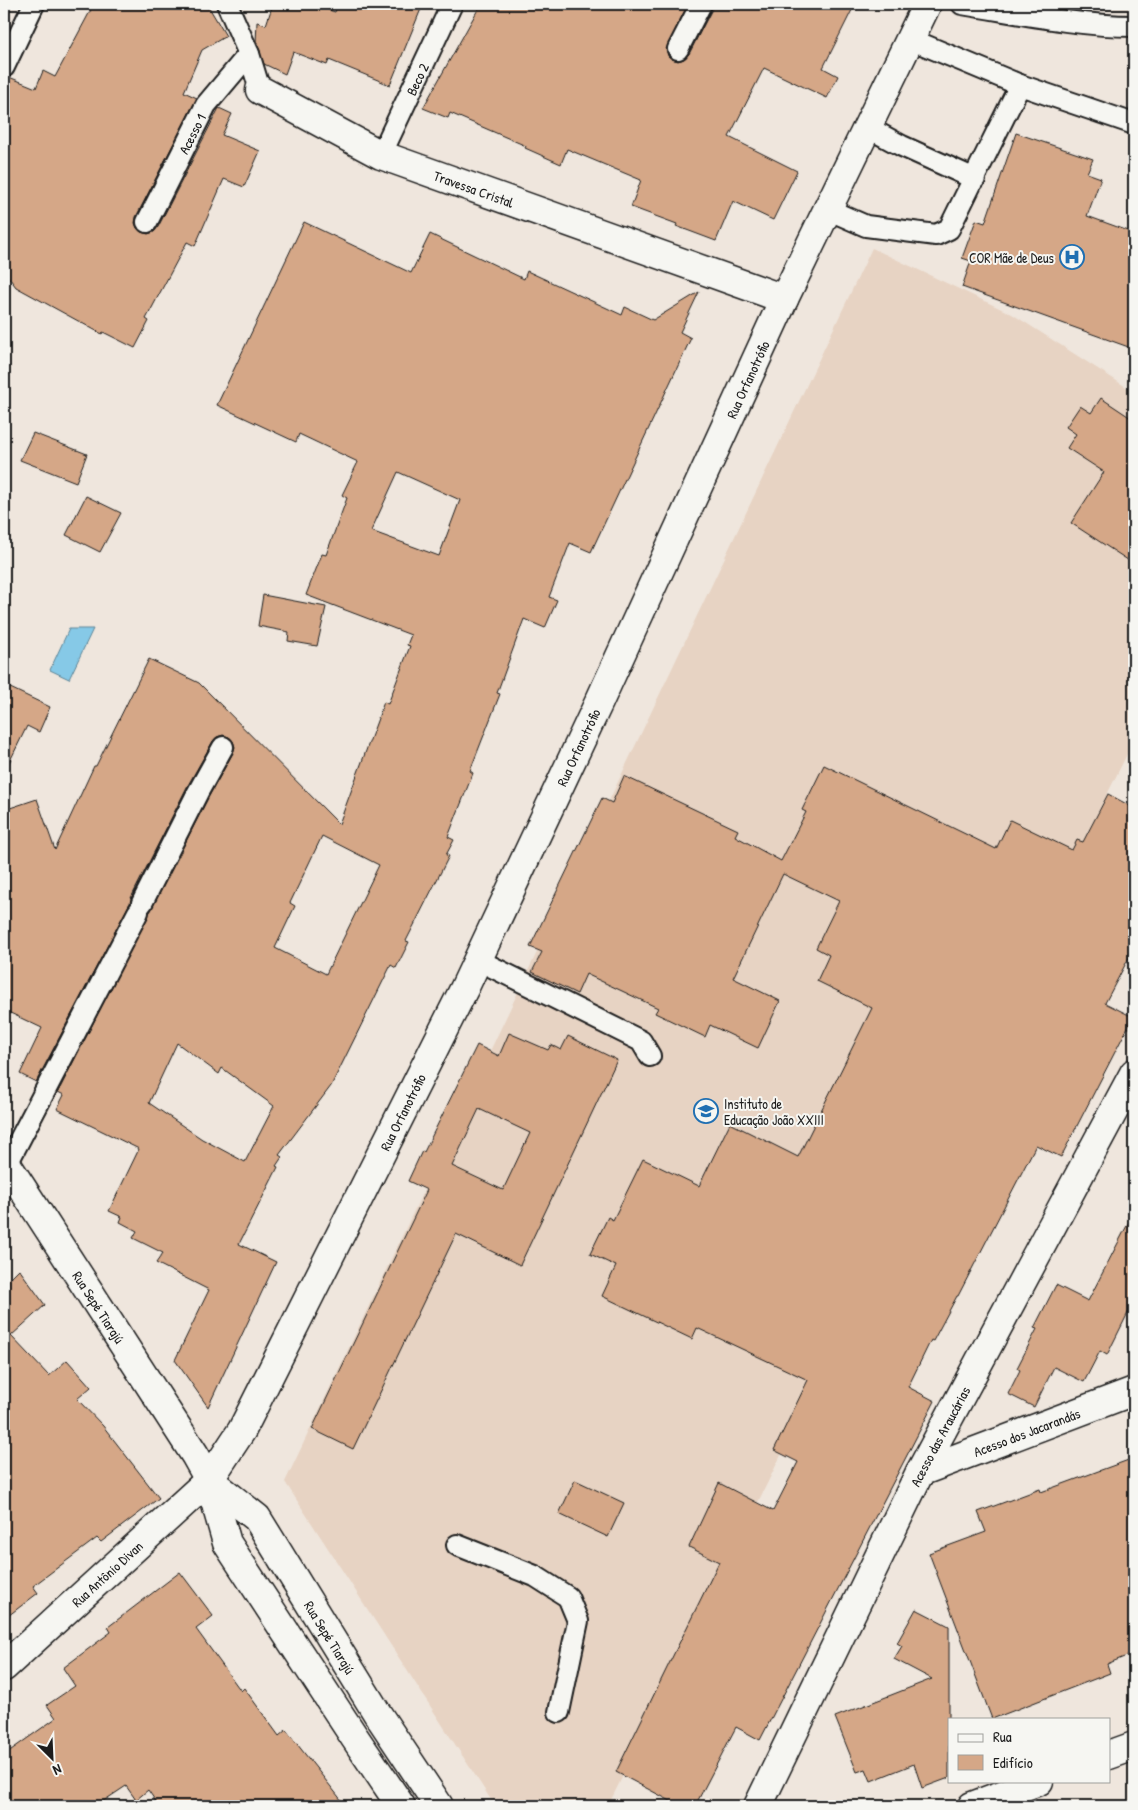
<svg xmlns="http://www.w3.org/2000/svg" width="1138" height="1810" font-family="'Patrick Hand',sans-serif">
	<rect width="100%" height="100%" fill="#efe6dd"/>
	<filter id="ink" filterUnits="userSpaceOnUse"><feTurbulence type="fractalNoise" baseFrequency=".02" numOctaves="2"/><feDisplacementMap in="SourceGraphic" scale="10" xChannelSelector="R" yChannelSelector="G"/><feConvolveMatrix kernelMatrix="1 2 1 2 8 2 1 2 1" color-interpolation-filters="sRGB"/></filter>
	<g filter="url(#ink)">
		<path fill="#e7d3c3" d="M872 248 1012 314 1134 392V740L608 1806H495L285 1482Z"/>
		<path fill="#86c9e7" stroke="#5c8496" d="M69 629H93L69 679 50 670Z"/>
		<g fill="#d5a787" stroke="#1c1c1c" fill-rule="evenodd">
			<path d="M94 4H207L226 36 202 50 184 92 197 98 136 217 135 223 137 228 141 232 148 234 154 232 158 227 219 108 232 114 222 135 260 151 244 187 224 179 195 246 187 242 146 319 149 321 135 348 103 332 102 334 16 287 4 271V79L9 77 36 88 43 71 55 77Z"/>
			<path d="M273 4H311L335 12 338 4H423L390 85 329 60 327 65 293 52 285 74 264 64 256 42 257 22 266 25Z"/>
			<path d="M481 4H688L666 49 668 56 672 59 678 61 684 59 689 54 712 9 713 4H855L823 68 838 76 827 98 764 68 729 137 797 171 773 220 733 201 716 241 676 226 677 224 631 207 641 180 567 149 561 164 525 148 526 146 450 113 448 118 423 108Z"/>
			<path d="M1016 133 1093 159 1087 173 1101 178 1087 216 1134 233V349L962 287 971 261 962 258 976 220 985 223Z"/>
			<path d="M304 222 411 273 430 234 524 279 527 271 622 315 625 307 653 320 699 292 680 332 691 338 591 552 570 543 549 597 557 600 545 628 524 619 497 693 500 694 470 771 473 773 448 837 454 840 446 855 449 856 406 941 409 942 396 968 391 965 331 1086 279 1155 282 1157 276 1166 278 1167 239 1244 276 1262 208 1407 175 1360 209 1290 156 1263 163 1253 133 1238 137 1231 120 1222 122 1217 109 1211 139 1149 57 1109 64 1095 58 1092 208 798 233 753 235 747 233 741 229 737 223 735 217 737 213 741 187 787 131 898 130 903 36 1082 20 1074 42 1028 4 1010V810L37 799 55 850 94 766H96L149 659 199 683 339 824 384 702 388 704 410 646 407 645 411 635 306 595 322 554 326 555 347 498 342 495 358 462 299 434 296 442 217 405ZM398 472 460 500 439 556 371 531ZM322 836 379 865 326 974 275 948 295 906 290 903ZM177 1043 219 1074 222 1068 274 1106 245 1162 202 1139 149 1103Z"/>
			<path d="M1101 398 1134 420V564L1071 523 1104 472 1067 448 1076 434 1066 427 1080 406 1091 413Z"/>
			<path d="M33 433 87 454 76 482 20 460Z"/>
			<path d="M86 496 121 513 100 552 66 535Z"/>
			<path d="M263 595 326 607 317 646 288 641 289 632 258 626Z"/>
			<path d="M4 685 50 707 39 732 27 726 4 773Z"/>
			<path d="M824 765 996 849 1010 820 1072 850 1077 840 1083 842 1108 794 1134 808V948L1105 1003 1133 1017 1061 1157 1036 1145 958 1296H957L933 1341 931 1340 908 1387 935 1401 760 1740 736 1727 695 1806H680L616 1772 719 1562 689 1547 719 1483 773 1511 798 1462 774 1450 808 1380 697 1328 692 1339 602 1296 616 1266 590 1254 608 1217 613 1220 643 1159 699 1186 730 1123 798 1157 872 1008 817 981 829 955 816 948 839 901 783 874 733 978 780 1001 758 1048 710 1025 705 1037 655 1013 658 1008 586 974 577 994 532 972 542 952 530 947 602 798 612 803 624 776 738 830 735 836 781 861 806 812 802 810Z"/>
			<path d="M509 1033 548 1050 551 1045 561 1050 568 1036 617 1060 520 1265 456 1234 353 1449 312 1429 427 1190 408 1181 422 1151 424 1152 477 1045 499 1056ZM479 1109 530 1133 503 1190 452 1166Z"/>
			<path d="M1134 1212V1301L1107 1355 1100 1351 1084 1382 1054 1367 1034 1407 1008 1394 1020 1370 1017 1368 1037 1329 1034 1328 1056 1285 1088 1301Z"/>
			<path d="M19 1269 45 1305 11 1336 49 1376 67 1360 91 1387 77 1399 103 1426 159 1498 101 1542 97 1538 33 1586 38 1593 4 1619V1284Z"/>
			<path d="M1134 1458V1653L1107 1664 1110 1673 992 1719 929 1553 986 1532 978 1512 1040 1489 1041 1492Z"/>
			<path d="M575 1480 624 1503 608 1537 559 1514Z"/>
			<path d="M180 1572 213 1616 196 1629 241 1691 244 1688 279 1736 286 1730 346 1806H159L148 1790 136 1800 126 1786 96 1806H4V1755L56 1718 47 1705 75 1686 63 1668 111 1632 108 1627Z"/>
			<path d="M916 1609 949 1626V1778L922 1788 914 1764 871 1781 866 1769 857 1772 835 1717 932 1679 894 1659 902 1646 897 1643Z"/>
		</g>
		<g fill="none" stroke-linecap="round" stroke-linejoin="round">
			<defs>
				<g id="lane">
					<path d="M227 4 249 54 260 90"/>
					<path d="M962 4C1019 13 1076 26 1134 26"/>
					<path d="M910 39 1020 85 1134 124"/>
					<path d="M678 49 701 4"/>
					<path d="M4 67 34 4"/>
					<path d="M867 127 902 146 975 179"/>
					<path id="s1" d="M381 155 452 4"/>
					<path d="M827 209 866 226 936 235 949 229 1020 85"/>
					<path id="s2" d="M147 222 206 105 249 54"/>
					<path d="M142 903 198 792 223 747"/>
					<path d="M478 960 641 1041 650 1056"/>
					<path d="M7 1164 138 912"/>
					<path d="M457 1545 535 1576 568 1597 578 1621 559 1712"/>
				</g>
				<g id="street">
					<path id="s3" d="M260 90 381 155 784 299"/>
					<path id="s4" d="M920 1472 1134 1391"/>
					<path id="s5" d="M4 1667 209 1480"/>
					<path id="s6" d="M758 1806 920 1472 1134 1073"/>
				</g>
				<g id="secondary">
					<path id="s7" d="M4 1160 195 1455 209 1480 227 1543 355 1738 401 1806"/>
					<path id="s8" d="M209 1480 242 1430 464 989 599 702 784 299 927 4"/>
					<path id="s9" d="M209 1480 257 1518 377 1713 439 1806"/>
					<path d="M1109 1755 1134 1746"/>
					<path d="M972 1806 1039 1781"/>
				</g>
			</defs>
			<use href="#lane" stroke="#1c1c1c" stroke-width="24"/>
			<use href="#street" stroke="#1c1c1c" stroke-width="31"/>
			<use href="#secondary" stroke="#1c1c1c" stroke-width="31"/>
			<use href="#lane" stroke="#f6f6f2" stroke-width="20"/>
			<use href="#street" stroke="#f6f6f2" stroke-width="28"/>
			<use href="#secondary" stroke="#f6f6f2" stroke-width="28"/>
		</g>
	</g>
	<defs>
		<symbol id="hospital-ring" viewBox="-11 -11 22 22"><circle r="9.5" fill="#f6f6f2" stroke="#1f6fb2" stroke-width="1.5"/><path d="M-5-5h3v3.5h4V-5h3V5h-3V1.5h-4V5h-3Z" fill="#1f6fb2"/></symbol>
		<symbol id="school-ring" viewBox="-11 -11 22 22"><circle r="9.5" fill="#f6f6f2" stroke="#1f6fb2" stroke-width="1.5"/><path d="M0-5L7-2L0 1L-7-2ZM-4 1L0 2.5L4 1V4Q0 6-4 4Z" fill="#1f6fb2"/></symbol>
	</defs>
	<g fill-rule="evenodd">
		<use href="#hospital-ring" x="1058" y="243" width="28" height="28"/>
		<use href="#school-ring" x="692" y="1097" width="28" height="28"/>
	</g>
	<g text-anchor="middle" dominant-baseline="central" stroke-width="4" stroke-linejoin="round" paint-order="stroke">
		<g font-size="14" fill="#1c1c1c" stroke="#f6f6f2">
			<text stroke="none"><textPath href="#s1" startOffset="84">Beco 2</textPath></text>
			<text stroke="none"><textPath href="#s2" startOffset="99">Acesso 1</textPath></text>
			<text stroke="none"><textPath href="#s3" startOffset="236">Travessa Cristal</textPath></text>
			<text stroke="none"><textPath href="#s8" startOffset="1226">Rua Orfanotrófio</textPath></text>
			<text stroke="none"><textPath href="#s8" startOffset="821">Rua Orfanotrófio</textPath></text>
			<text stroke="none"><textPath href="#s8" startOffset="416">Rua Orfanotrófio</textPath></text>
			<text stroke="none"><textPath href="#s7" startOffset="175">Rua Sepé Tiarajú</textPath></text>
			<text stroke="none"><textPath href="#s4" startOffset="114">Acesso dos Jacarandás</textPath></text>
			<text stroke="none"><textPath href="#s6" startOffset="412">Acesso das Araucárias</textPath></text>
			<text stroke="none"><textPath href="#s5" startOffset="139">Rua Antônio Divan</textPath></text>
			<text stroke="none"><textPath href="#s9" startOffset="201">Rua Sepé Tiarajú</textPath></text>
		</g>
		<g font-size="14" fill="#1c1c1c" stroke="#f6f6f2" text-anchor="end">
			<text x="1054" y="257">COR Mãe de Deus</text>
			<text x="724" y="1103" text-anchor="start">Instituto de<tspan x="724" dy="16">Educação João XXIII</tspan></text>
		</g>
	</g>
	<rect width="1138" height="1810" fill="none" stroke="#f6f6f2" stroke-width="20"/>
	<rect x="10" y="10" width="1118" height="1790" fill="none" stroke="#1c1c1c" stroke-width="2" filter="url(#ink)"/>
	<rect x="948" y="1718" width="162" height="65" fill="#f6f6f2" stroke="#9f9f9c"/>
	<rect x="958" y="1734" width="25" height="8" fill="#f6f6f2" stroke="#9f9f9c"/>
	<text x="993" y="1742" font-size="15" fill="#1c1c1c">Rua</text>
	<rect x="958" y="1755" width="25" height="15" fill="#d5a787" stroke="#9f9f9c"/>
	<text x="993" y="1768" font-size="15" fill="#1c1c1c">Edifício</text>
	<g transform="translate(52 1758) rotate(156)" stroke="#f6f6f2" stroke-width="4" paint-order="stroke">
	<path d="M0-4L9 19L0 12L-9 19Z" fill="#1c1c1c"/>
	<text y="-8" font-size="14" font-weight="bold" text-anchor="middle" fill="#1c1c1c">N</text>
	</g>
</svg>
